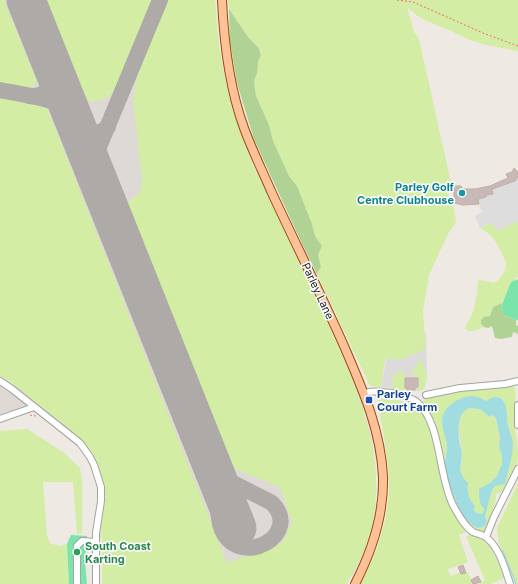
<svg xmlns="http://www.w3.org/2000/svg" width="518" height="584" font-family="Inter,sans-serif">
	<rect width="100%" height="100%" fill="#efe9e3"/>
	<path fill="#dcdadb" d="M426 333 427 377 424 389 420 391 381 387 392 334Z"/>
	<path fill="#ded9d4" d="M0 0H215L219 47 225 81 241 137 251 161 345 362 360 398 371 437 375 461 376 479 373 518 364 550 355 571 346 584H102V538L100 537 103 488 100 470 90 449 83 441 36 403 0 415Z"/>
	<g fill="#d4eda5" fill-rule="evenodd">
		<path d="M0 0H4L36 80 34 86 28 90 0 83Z"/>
		<path d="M46 0H152L116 89C107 99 101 102 87 100L84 95Z"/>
		<path d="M168 0H215C218 57 229 108 251 161 273 207 295 254 317 301 359 391 410 489 346 584H102V538L100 537C102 515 106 493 100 471 91 440 60 422 36 403 25 394 13 383 0 376V98L47 108 227 563 283 542 292 522 280 487 234 468 127 203 140 193 142 180 133 98 138 73Z"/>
		<path d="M228 0H518V51L486 45 467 39 451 31 424 20 416 15 407 7 414 32 419 39 452 187 448 192 449 202H453L456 222 448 234 429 275 423 311 426 349 400 360 386 358 381 387 370 386 317 274 321 267 318 255 322 246 315 236 312 224 297 186 289 176 273 141 269 125 256 96 254 81 257 73 258 62 261 55 260 48 248 37 229 10Z"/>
		<path d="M518 221V276L510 284 502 303 493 307 490 317 481 326 484 327 473 331H468L465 328 473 312 477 294 478 281 481 280 494 283C500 280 506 272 506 265 507 262 504 259 503 256 498 244 492 234 480 228L493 223 496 231Z"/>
		<path d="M419 360C428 367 427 377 425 387L420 391 418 390 419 377H415V374H412V369H417V361Z"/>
		<path d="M397 371 403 372 405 378 404 391 392 389 393 375H397Z"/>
		<path d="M513 385C518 392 514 406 514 415 514 429 518 442 518 456 517 468 510 480 504 491L496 494C496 507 491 519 485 531L483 532 478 531 467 524 453 503 422 405 423 400 428 397 448 394 459 391ZM478 397 487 401 501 398C507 404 506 412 507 419 508 427 512 435 513 443 513 455 508 472 505 483L495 486 492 490 485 516 487 520 481 527C459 524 447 483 445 464 444 458 448 452 447 446 447 435 439 424 444 413 452 399 464 398 478 397Z"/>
		<path d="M377 398C392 399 412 400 422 414 433 426 435 447 439 463 446 486 455 510 466 532L459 535 468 562 448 569V571L451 576 461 572 462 574 468 572 473 584H361C377 553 390 517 389 482 388 454 382 426 377 398Z"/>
		<path d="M469 408 480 409 490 417 492 415 496 418 500 437 499 446 501 451 503 459 499 472 483 507 484 508 483 513C480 514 476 513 474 510L475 507C470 500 466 491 467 482 457 473 462 464 462 453 461 439 452 416 469 408Z"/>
		<path d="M27 429 63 452 80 468 82 480V533L77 534 73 482H43L47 535 50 543 59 546 67 544 69 584H0V431Z"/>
		<path d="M518 483V584H516L499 544 497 528Z"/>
		<path d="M469 534C490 538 497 559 504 578L491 584H478L485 580 466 537Z"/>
	</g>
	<g fill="#b0d294">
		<path d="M229 9 248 37 259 48 261 55 258 62 257 73 254 81 256 96 269 125 273 141 289 176 297 186 312 224 315 236 322 246 318 255 321 267 317 274 297 233 254 139 237 83 230 41Z"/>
		<path d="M502 303 501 307 504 315 516 320V325L518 326V334L513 332 512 337 501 339 495 338 492 326 488 328 484 327 481 324V320L484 317 490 316 493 307Z"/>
	</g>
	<g fill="#7be4aa">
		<path d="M518 279V320H516L504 315 501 307 510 284 513 281Z"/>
		<path d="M71 535 87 536 85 560 87 584H69L67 544Z"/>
	</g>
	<path fill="#ddd" d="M518 177V221L496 231 493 223 480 228 475 216 483 211 480 208 478 197H486V195L493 194 492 189 515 181Z"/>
	<path fill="#a0dce0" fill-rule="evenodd" d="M470 396 478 397 487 401C490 398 492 397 495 397 509 397 506 416 508 425 509 431 513 437 513 444 513 457 508 471 505 484L495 486 492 490 485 516 487 521 485 526C465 539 445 477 445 463 445 458 447 453 447 448 447 439 442 430 442 421 442 407 458 398 470 396ZM469 408 480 409 490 417 492 415 496 418 500 437 499 446 502 455V464L497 476 490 483 479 489C479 497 479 503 484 509L483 513C480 514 476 514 474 510L475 506C470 501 466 490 468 483 457 472 461 467 462 454 462 451 461 448 460 445 458 432 456 414 469 408Z"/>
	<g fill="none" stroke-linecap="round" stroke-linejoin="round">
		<path stroke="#a0dce0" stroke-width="1.5" d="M503 551 516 584"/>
		<g stroke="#adaaa7" stroke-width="16">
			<path d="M0 90C14 93 52 98 63 106 70 111 74 122 77 130"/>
			<path d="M29 96C48 98 54 83 52 66"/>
			<path d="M72 117C84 130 91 140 108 127"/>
			<path d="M96 176 97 156 99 147 160 0"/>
			<path d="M213 468 221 477 272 503C303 534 241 570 222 530 217 519 219 506 219 494 219 488 217 482 216 476"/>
		</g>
		<path stroke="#adaaa7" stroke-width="39" d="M26 0 237 528"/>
	</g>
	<g fill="#c7bab6" stroke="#c2aca4">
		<path d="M514 168 518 172V177L515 181 492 189 493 194 486 195V197L478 199 479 204 463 205 454 203V186H461L463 189H475L490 186 508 178 506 174 512 172Z"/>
		<path d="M405 378H418V387H415V390H407V388H405Z"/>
		<path d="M463 565 466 573 461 574 458 567Z"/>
		<path d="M478 576 481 582 473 584 471 580Z"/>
	</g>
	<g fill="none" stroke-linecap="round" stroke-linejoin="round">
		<defs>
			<g id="minor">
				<path d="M0 381 12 389 80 443 90 457 94 465 101 487V501L96 533V584"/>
				<path d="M365 393C373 390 382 392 392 393 400 395 411 397 417 402 442 424 438 476 453 505 458 514 464 526 473 532 478 534 484 535 487 538 500 549 505 569 510 584"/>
				<path d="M426 395 460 388 505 384 518 381"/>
				<path d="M518 405V425"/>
				<path d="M0 419 34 407"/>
				<path d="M486 537 494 517 518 469"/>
				<path d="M77 584V546L82 541 96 542"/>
			</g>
			<path id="major" d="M222 0C224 44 229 87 244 128 252 150 262 170 271 191 295 243 321 294 344 346 362 388 381 430 383 477 384 515 372 551 355 584"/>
		</defs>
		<use href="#minor" stroke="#a4a4a4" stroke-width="8"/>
		<use href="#major" stroke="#974d00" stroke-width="10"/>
		<g stroke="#ff646d" stroke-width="1" stroke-dasharray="2 2" stroke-linecap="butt">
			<path d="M397 0 413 2 483 33 518 46"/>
			<path d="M30 415 36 416"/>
		</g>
		<use href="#minor" stroke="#fff" stroke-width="6"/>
		<use href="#major" stroke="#ffc298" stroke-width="8"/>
	</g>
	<circle fill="#0f9aa8" stroke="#fff" stroke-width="1.5" cx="462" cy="193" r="4"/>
	<rect fill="#1a4fb4" stroke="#fff" stroke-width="1.5" x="365" y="396" width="8" height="8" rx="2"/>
	<circle fill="#2e9e5b" stroke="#fff" stroke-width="1.5" cx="77" cy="552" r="4"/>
	<g text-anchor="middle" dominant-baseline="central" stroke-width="3" stroke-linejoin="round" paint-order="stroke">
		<g font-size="11" font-weight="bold" fill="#0d838f" stroke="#fff" text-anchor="end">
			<text x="454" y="187">Parley Golf<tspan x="454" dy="13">Centre Clubhouse</tspan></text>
		</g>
		<g font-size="11" fill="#1d1d1d" stroke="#fff">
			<text transform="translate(318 291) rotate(65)">Parley Lane</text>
		</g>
		<g font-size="11" font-weight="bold" fill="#164399" stroke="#fff" text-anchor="start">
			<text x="377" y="394">Parley<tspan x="377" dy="13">Court Farm</tspan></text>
		</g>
		<g font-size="11" font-weight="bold" fill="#27864d" stroke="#fff" text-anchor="start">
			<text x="85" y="546">South Coast<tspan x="85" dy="13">Karting</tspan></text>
		</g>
	</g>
</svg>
